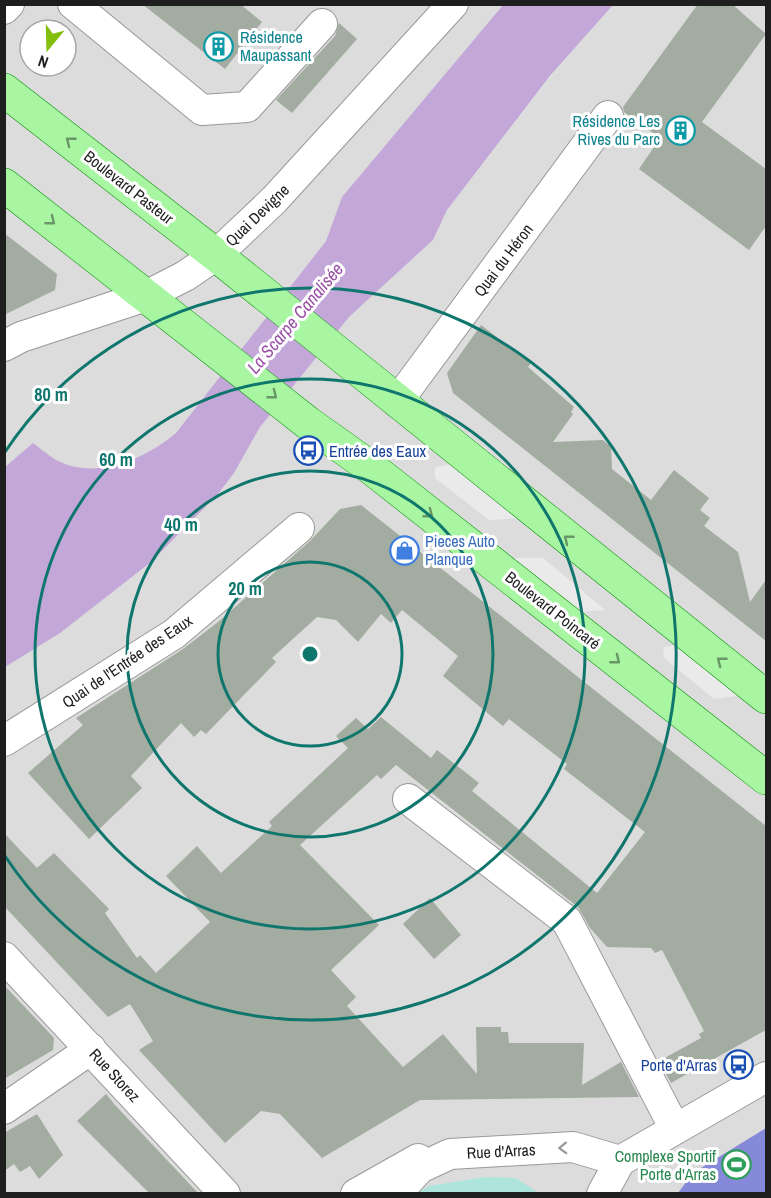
<svg xmlns="http://www.w3.org/2000/svg" width="771" height="1198" font-family="'Archivo Narrow',sans-serif">
	<rect width="100%" height="100%" fill="#e4eee4"/>
	<path fill="#dbdcdb" fill-rule="evenodd" d="M5 5H503L342 197 326 241 204 398 349 317 433 240 447 210 551 76 613 5H766V1193L5 1194ZM30 30H66V66H30Z"/>
	<path fill="#ade5dd" d="M485 1177 516 1178 537 1192 418 1193 429 1186Z"/>
	<path fill="#8689d9" d="M766 1128V1193H678L693 1173Z"/>
	<g fill="#eaeaea">
		<path d="M453 464 520 518 489 520 435 478V467Z"/>
		<path d="M508 558H543L605 610 577 612Z"/>
		<path d="M680 645 743 695 714 699 664 658 663 647Z"/>
	</g>
	<path fill="#c4a7d9" d="M503 5H613L550 76 447 210 433 240 349 317 260 427 234 473 218 494 151 562 60 633 5 667V467L33 443C41 449 48 455 56 460 96 481 145 459 176 433L326 241 342 197Z"/>
	<g fill="#a3aca0">
		<path d="M142 4H240L262 22 225 69Z"/>
		<path d="M698 4H732L766 34 702 122 766 169V226L749 250 639 169 660 138 624 112 623 107Z"/>
		<path d="M339 23 357 39 292 113 276 100 335 36Z"/>
		<path d="M4 233 57 274 55 290 4 315Z"/>
		<path d="M481 325 531 363 528 367 574 407 571 412 573 414 553 442 603 440 611 447 612 469 651 500 674 470 709 498 700 510 710 518 704 526 738 552 750 602 766 580V641L453 393 447 373Z"/>
		<path d="M361 505 766 826V1030L671 1083 659 1061 701 1038 699 1034 704 1031 662 950 655 953 651 948 607 947 590 928 578 907 396 765 381 779 377 775 300 845 379 925 331 970 356 997 347 1006 403 1067 443 1034 477 1074 476 1027H501V1032H508L509 1043H584L582 1085 621 1062 639 1097 420 1100 322 1158 280 1114 261 1111 225 1143 139 1050 153 1041 130 1004 108 1017 4 906V833L37 868 54 853 109 909 105 913 137 958 140 955 156 973 210 922 166 876 197 846 221 873 272 826 269 822 348 748 336 736 356 718 368 729 381 717 431 758 437 750 479 783 472 791 597 893 645 832 564 769 567 764 509 719 503 726 443 676 458 656 402 610 391 623 381 614 358 642 336 620 317 617 272 658 276 662 206 734 201 730 194 737 181 723 131 776 142 788 89 839 28 773 83 725 76 718 183 649 218 622 310 541 340 509Z"/>
		<path d="M430 898 461 935 434 959 403 924Z"/>
		<path d="M4 985 54 1038 53 1050 4 1079Z"/>
		<path d="M106 1094 115 1105 199 1194H150L77 1121Z"/>
		<path d="M37 1114 63 1155 39 1179 30 1166 20 1172 14 1164 4 1171V1133Z"/>
	</g>
	<g fill="none" stroke-linecap="round" stroke-linejoin="round">
		<defs>
			<g id="minor">
				<path d="M73 4 202 110 247 107 322 24"/>
				<path d="M4 9 9 4"/>
				<path d="M4 346 21 337 146 296 185 276 216 255 274 200 453 4"/>
				<path d="M397 402 608 116"/>
				<path d="M4 741 174 634 299 528"/>
				<path d="M408 799 567 921 675 1129"/>
				<path d="M4 957 225 1194"/>
				<path d="M4 1109 91 1049"/>
				<path d="M356 1194 418 1159"/>
				<path d="M396 1194 420 1168 450 1154 573 1147 620 1161"/>
				<path d="M602 1194 620 1161 766 1077"/>
			</g>
			<g id="major">
				<path d="M4 90 216 255 766 697"/>
				<path d="M4 185 308 423 370 467 766 778"/>
			</g>
		</defs>
		<use href="#minor" stroke="#989898" stroke-width="32"/>
		<use href="#major" stroke="#098e0b" stroke-width="34"/>
		<use href="#minor" stroke="#fff" stroke-width="30"/>
		<use href="#major" stroke="#a8f6a1" stroke-width="33"/>
	</g>
	<defs><path id="oneway-chevron" d="M-2-3.5L2.5 0L-2 3.5" fill="none" stroke-width="1.6" stroke-linecap="round" stroke-linejoin="round" transform="scale(1.5)"/></defs>
	<g stroke="#6a9566">
		<use href="#oneway-chevron" transform="translate(70 141) rotate(-142)"/>
		<use href="#oneway-chevron" transform="translate(51 221) rotate(38)"/>
		<use href="#oneway-chevron" transform="translate(273 395) rotate(38)"/>
		<use href="#oneway-chevron" transform="translate(429 514) rotate(38)"/>
		<use href="#oneway-chevron" transform="translate(568 539) rotate(-141)"/>
		<use href="#oneway-chevron" transform="translate(616 660) rotate(38)"/>
		<use href="#oneway-chevron" transform="translate(721 661) rotate(-142)"/>
	</g>
	<use stroke="#9a9a9a" href="#oneway-chevron" transform="translate(563 1148) rotate(178)"/>
	<g fill="none" stroke="#0f766e" stroke-width="3">
		<circle cx="310" cy="654" r="92"/>
		<circle cx="310" cy="654" r="183"/>
		<circle cx="310" cy="654" r="275"/>
		<path d="M5 452A366 366 0 1 1 5 856"/>
	</g>
	<defs>
		<symbol id="building-ring" viewBox="-11 -11 22 22"><circle r="9.5" fill="#fff" stroke="#0f9aa8" stroke-width="1.5"/><path d="M-4-6H4V6H1V3H-1V6H-4ZM-2.5-4.3h1.7v1.8h-1.7ZM.8-4.3h1.7v1.8H.8ZM-2.5-1h1.7V.8h-1.7ZM.8-1h1.7V.8H.8Z" fill="#0f9aa8"/></symbol>
		<symbol id="bus-ring" viewBox="-11 -11 22 22"><circle r="9.5" fill="#fff" stroke="#1a4fb4" stroke-width="1.5"/><path d="M-5-6H5V4H4V6H2V4H-2V6H-4V4H-5ZM-3.5-4V0h7V-4ZM-3.5 1.2v1.5H-2V1.2ZM2 1.2v1.5H3.5V1.2Z" fill="#1a4fb4"/></symbol>
		<symbol id="shop-ring" viewBox="-11 -11 22 22"><circle r="9.5" fill="#fff" stroke="#3f7fe0" stroke-width="1.5"/><path d="M-5-2.5h2.3a2.7 3.5 0 0 1 5.4 0H5L5.5 6h-11ZM-1.5-2.5h3a1.5 2.3 0 0 0-3 0Z" fill="#3f7fe0"/></symbol>
		<symbol id="stadium-ring" viewBox="-11 -11 22 22"><circle r="9.5" fill="#fff" stroke="#2e9e5b" stroke-width="1.5"/><path d="M0-5a6.5 5 0 1 0 0 10a6.5 5 0 1 0 0-10ZM-3.5-1.8h7v3.6h-7Z" fill="#2e9e5b"/></symbol>
	</defs>
	<g fill-rule="evenodd">
		<use href="#building-ring" x="202" y="30" width="33" height="33"/>
		<use href="#building-ring" x="664" y="114" width="33" height="33"/>
		<use href="#bus-ring" x="292" y="434" width="33" height="33"/>
		<use href="#shop-ring" x="388" y="534" width="33" height="33"/>
		<use href="#bus-ring" x="722" y="1048" width="33" height="33"/>
		<use href="#stadium-ring" x="720" y="1148" width="33" height="33"/>
	</g>
	<g text-anchor="middle" dominant-baseline="central" stroke-width="6" stroke-linejoin="round" paint-order="stroke">
		<g font-size="16" fill="#0d838f" stroke="#fff" text-anchor="start">
			<text x="240" y="37">Résidence<tspan x="240" dy="18">Maupassant</tspan></text>
			<text x="660" y="121" text-anchor="end">Résidence Les<tspan x="660" dy="18">Rives du Parc</tspan></text>
		</g>
		<g font-size="16" fill="#1e1e1e" stroke="#fff">
			<text transform="translate(129 187) rotate(38)">Boulevard Pasteur</text>
			<text transform="translate(257 215) rotate(-44)">Quai Devigne</text>
			<text transform="translate(503 260) rotate(-53)">Quai du Héron</text>
			<text transform="translate(553 610) rotate(38)">Boulevard Poincaré</text>
			<text transform="translate(127 661) rotate(-34)">Quai de l'Entrée des Eaux</text>
			<text transform="translate(115 1075) rotate(47)">Rue Storez</text>
			<text transform="translate(501 1151) rotate(-3)">Rue d'Arras</text>
		</g>
		<g font-size="16" fill="#164399" stroke="#fff" text-anchor="start">
			<text x="329" y="451">Entrée des Eaux</text>
			<text x="717" y="1065" text-anchor="end">Porte d'Arras</text>
		</g>
		<g font-size="16" fill="#366cbe" stroke="#fff" text-anchor="start">
			<text x="425" y="541">Pieces Auto<tspan x="425" dy="18">Planque</tspan></text>
		</g>
		<g font-size="16" fill="#27864d" stroke="#fff" text-anchor="end">
			<text x="716" y="1156">Complexe Sportif<tspan x="716" dy="18">Porte d'Arras</tspan></text>
		</g>
		<g font-size="18" font-style="italic" fill="#9a50a7" stroke="#fff">
			<text transform="translate(295 318) rotate(-50)">La Scarpe Canalisée</text>
		</g>
	</g>
	<circle cx="310" cy="654" r="9" fill="#0f766e" stroke="#fff" stroke-width="3"/>
	<g font-size="18" text-anchor="middle" font-weight="bold" fill="#0f766e" stroke="#fff" stroke-width="6" stroke-linejoin="round" paint-order="stroke">
		<text x="51" y="401">80 m</text>
		<text x="116" y="466">60 m</text>
		<text x="181" y="531">40 m</text>
		<text x="245" y="595">20 m</text>
	</g>
	<rect width="771" height="1198" fill="none" stroke="#1e1e1e" stroke-width="12"/>
	<g transform="translate(48 48) rotate(199)"><circle r="28" fill="#ffffff" stroke="#a5a5a5" stroke-width="1.5"/>
	<path d="M0-4.5L10 22L0 15L-10 22Z" fill="#81bf0c"/>
	<text y="-9" font-size="16" font-weight="bold" text-anchor="middle" fill="#1e1e1e">N</text>
	</g>
</svg>
